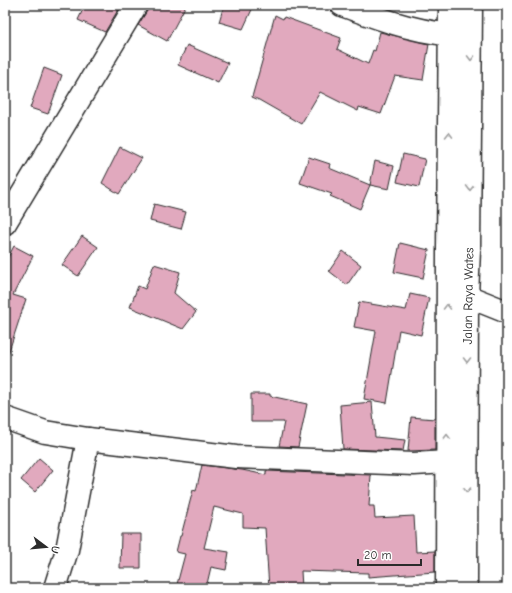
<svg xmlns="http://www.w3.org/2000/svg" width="512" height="593" font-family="'Comic Neue',sans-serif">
	<rect width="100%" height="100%" fill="#fff"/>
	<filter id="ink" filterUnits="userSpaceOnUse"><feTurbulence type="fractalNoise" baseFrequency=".025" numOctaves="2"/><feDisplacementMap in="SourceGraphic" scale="8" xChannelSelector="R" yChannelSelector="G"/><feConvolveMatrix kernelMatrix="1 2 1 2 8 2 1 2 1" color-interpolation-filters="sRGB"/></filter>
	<g filter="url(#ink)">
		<g fill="#e1a9be" stroke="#2b2b2b">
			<path d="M85 5H121L105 32 78 20Z"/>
			<path d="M148 5H186L167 41 138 25 147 11Z"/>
			<path d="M224 5H254L243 29 219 22Z"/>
			<path d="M275 15 283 19 284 17 341 38 337 49 368 64 373 50 375 51 380 32 429 44 423 80 395 76 381 114 359 107 358 111 320 92 301 124 259 100 252 97Z"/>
			<path d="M187 45 228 63 218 83 178 65Z"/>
			<path d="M44 68 62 75 48 114 30 108Z"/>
			<path d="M120 147 142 158 119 194 102 183Z"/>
			<path d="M403 154 425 159 419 187 397 182Z"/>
			<path d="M309 157 330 164 329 168 370 185 360 209 330 196 332 194 300 183Z"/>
			<path d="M375 161 394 166 389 189 370 185Z"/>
			<path d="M154 204 186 212 181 229 150 221Z"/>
			<path d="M82 236 98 247 78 276 62 265Z"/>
			<path d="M400 243 429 250 423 278 394 272Z"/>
			<path d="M14 246 33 256 13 295 26 299 8 354H5V263Z"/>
			<path d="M343 251 361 265 347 285 329 271Z"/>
			<path d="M154 264 180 272 174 293 196 312 183 329 130 307 138 286 145 289Z"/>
			<path d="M410 294 429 298 421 335 399 330 387 403 364 399 376 331 354 327 359 302 406 310Z"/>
			<path d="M251 394H270V396L307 404 298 447 279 446 284 422H251Z"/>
			<path d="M372 402 375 437 405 440 403 451 343 449 340 405Z"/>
			<path d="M411 417 435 419V450L408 451Z"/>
			<path d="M39 458 53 470 35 492 21 480Z"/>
			<path d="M202 465 242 470 266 475V471L371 475 369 506H374L375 518 414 516 416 552 435 551V572L368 577V573L301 571 302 588H269L265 528 243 527V514L214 507 204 548 229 552 226 570 211 567 206 588H176L185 554 176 552 180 536H181L193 490 196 491Z"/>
			<path d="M121 534H141V568H120Z"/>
		</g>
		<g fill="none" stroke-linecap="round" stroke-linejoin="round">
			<defs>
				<g id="minor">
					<path d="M342 5C383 20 425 36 469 35"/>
					<path d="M5 223 136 5"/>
					<path d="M467 296 507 312"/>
					<path d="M5 418 45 432 88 439 236 457 414 464 447 462"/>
					<path d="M55 588 67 550 88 439"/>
				</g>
				<g id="highway">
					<path d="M447 588 448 249 450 5"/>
					<path d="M466 588 467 296 469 250 471 5"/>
				</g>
			</defs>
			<use href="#minor" stroke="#2b2b2b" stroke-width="25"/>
			<use href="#highway" stroke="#2b2b2b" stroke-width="25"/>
			<use href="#minor" stroke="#fff" stroke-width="22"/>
			<use href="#highway" stroke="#fff" stroke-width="22"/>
		</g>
		<defs><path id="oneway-chevron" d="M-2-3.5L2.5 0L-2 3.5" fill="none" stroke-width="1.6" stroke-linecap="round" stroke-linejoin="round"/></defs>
		<g stroke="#a0a0a0">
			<use href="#oneway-chevron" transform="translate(471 58) rotate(91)"/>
			<use href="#oneway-chevron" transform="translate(449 135) rotate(-89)"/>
			<use href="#oneway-chevron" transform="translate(470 188) rotate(91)"/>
			<use href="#oneway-chevron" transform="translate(447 307) rotate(-90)"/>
			<use href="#oneway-chevron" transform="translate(467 360) rotate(90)"/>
			<use href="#oneway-chevron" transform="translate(447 437) rotate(-90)"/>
			<use href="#oneway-chevron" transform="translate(467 490) rotate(90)"/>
		</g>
	</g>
	<g text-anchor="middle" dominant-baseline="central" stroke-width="4" stroke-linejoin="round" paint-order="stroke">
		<g font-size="13" fill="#2b2b2b" stroke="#fff">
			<text transform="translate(468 296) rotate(-89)">Jalan Raya Wates</text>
		</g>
	</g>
	<rect width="512" height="593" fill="none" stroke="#fff" stroke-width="20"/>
	<rect x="10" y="10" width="492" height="573" fill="none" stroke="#2b2b2b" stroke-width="1.5" filter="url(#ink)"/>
	<g transform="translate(46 547) rotate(106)" stroke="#ffffff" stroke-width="3" paint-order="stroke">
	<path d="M0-3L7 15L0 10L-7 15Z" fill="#2b2b2b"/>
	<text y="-6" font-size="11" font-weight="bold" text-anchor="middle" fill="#2b2b2b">U</text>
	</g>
	<path d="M358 559v6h63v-6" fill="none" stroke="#2b2b2b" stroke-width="2"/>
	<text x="364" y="559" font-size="12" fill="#2b2b2b" stroke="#ffffff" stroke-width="3" paint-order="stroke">20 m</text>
</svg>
